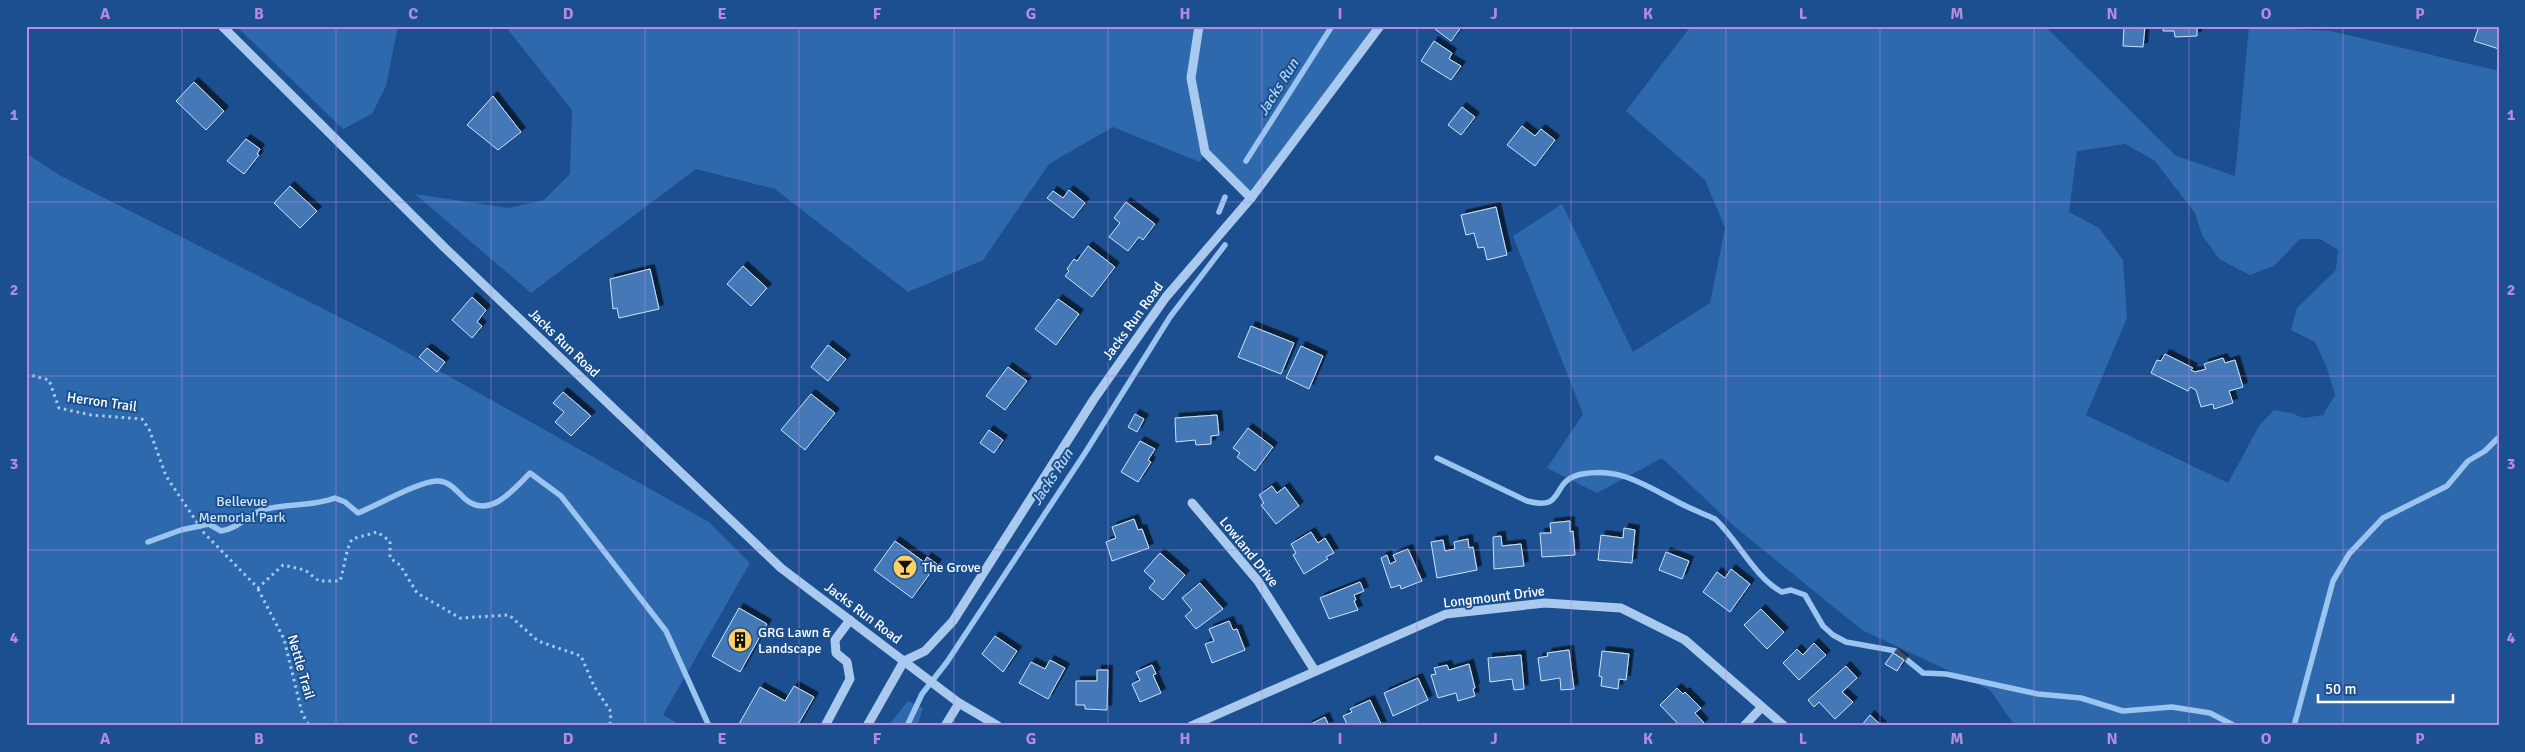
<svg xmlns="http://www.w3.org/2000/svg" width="2525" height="752" font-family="Signika,sans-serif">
	<defs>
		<filter id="shadow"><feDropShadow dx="4.5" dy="-4.5" stdDeviation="0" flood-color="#0009"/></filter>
	</defs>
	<rect width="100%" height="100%" fill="#1b4f8f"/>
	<g fill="#2e69ad" fill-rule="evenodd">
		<path d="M236 26H398L386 86 372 114 343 129Z"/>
		<path d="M505 26H1380L1251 198 1204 153 1200 162 1113 127 1049 164 983 260 908 292 775 189 696 169 531 293 415 194 508 208 544 200 570 174 572 110Z"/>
		<path d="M1691 26H2045L2176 156 2235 176 2249 27 2331 31 2499 71V726H2015L1990 690 1862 630 1735 527 1662 458 1597 493 1547 468 1583 414 1513 236 1562 204 1633 352 1710 303 1725 228 1705 180 1626 111ZM2125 144 2154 160 2195 213 2202 235 2219 259 2250 275 2274 266 2300 239H2320L2338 250 2336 270 2297 308 2291 330 2315 342 2327 368 2335 395 2323 415 2304 418 2291 413 2274 410 2259 426 2228 483 2086 415 2127 318 2123 260 2099 228 2069 212 2077 151Z"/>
		<path d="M26 153 61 176 379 337 709 522 750 563 663 715 682 726H26Z"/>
		<path d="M908 701 923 708 917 726H888Z"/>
	</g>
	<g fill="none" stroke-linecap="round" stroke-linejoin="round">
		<g stroke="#9cc4f0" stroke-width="5.5">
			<path d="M1246 161 1332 26"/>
			<path d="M1219 212 1225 197"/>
			<path d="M1437 458 1527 501C1567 512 1549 480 1582 474 1620 467 1644 485 1676 501 1688 508 1702 513 1715 519 1738 540 1755 578 1782 592L1791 590 1805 595 1823 626 1833 635 1846 642 1896 651 1923 673 1946 674 2038 694 2081 698 2123 711 2172 707 2210 713 2235 726"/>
			<path d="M148 542 181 530 209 524 221 531C237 529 248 515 262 510 286 503 312 507 335 498L345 502 358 513C376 506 423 479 439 481 450 482 457 491 464 498 489 521 514 489 530 473L561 496 666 631 709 726"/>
			<path d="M907 726 922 694 947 662 1085 453 1170 317 1225 245"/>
			<path d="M2294 726 2333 581 2349 554 2383 518 2447 486 2468 461 2485 451 2499 437"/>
		</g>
	</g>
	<g fill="#4478b7" stroke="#cfe3fa" filter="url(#shadow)">
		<path d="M1437 26H1462L1451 41 1435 29Z"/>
		<path d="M2124 26H2145L2143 47 2123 46Z"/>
		<path d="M2163 26H2197V36L2175 37 2174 31H2163Z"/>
		<path d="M2479 26H2499V49L2474 41Z"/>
		<path d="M1434 41 1452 53 1449 59 1461 66 1451 80 1421 61Z"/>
		<path d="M194 82 224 111 206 130 176 101Z"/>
		<path d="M493 96 521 132 498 150 467 125Z"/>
		<path d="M1462 107 1475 117 1461 135 1448 125Z"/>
		<path d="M1522 126 1535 136 1541 129 1555 140 1535 166 1507 145Z"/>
		<path d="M246 139 260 149 257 154 259 155 244 174 227 161Z"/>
		<path d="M290 186 317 211 300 228 274 203Z"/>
		<path d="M1069 190 1085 203 1073 218 1047 198 1053 191 1063 198Z"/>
		<path d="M1126 202 1155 224 1143 240 1139 237 1128 251 1109 237 1120 223 1114 218Z"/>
		<path d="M1496 207 1507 255 1487 260 1484 247 1478 248 1474 233 1466 235 1461 215Z"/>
		<path d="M1088 246 1115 267 1092 297 1065 276 1069 271 1067 269 1074 259 1077 261Z"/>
		<path d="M743 266 767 288 751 306 727 284Z"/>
		<path d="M650 269 659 309 619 318 617 308 613 309 610 279Z"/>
		<path d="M472 297 486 310 477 322 482 326 472 338 452 320Z"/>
		<path d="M1058 299 1079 314 1056 345 1035 329Z"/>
		<path d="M1251 326 1294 343 1281 374 1238 357Z"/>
		<path d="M828 345 846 359 828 381 811 367Z"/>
		<path d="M1301 346 1323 356 1309 389 1286 378Z"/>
		<path d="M427 348 445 362 437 372 419 357Z"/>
		<path d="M2165 354 2193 368 2191 370 2195 372 2206 369 2204 364 2223 358 2225 363 2235 360 2243 387 2229 391 2233 403 2214 409 2213 404 2201 407 2196 390 2190 387 2188 391 2151 373 2157 360 2161 361Z"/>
		<path d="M1008 367 1027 381 1005 410 986 396Z"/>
		<path d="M563 392 591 416 571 436 555 422 564 412 553 403Z"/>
		<path d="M811 394 835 413 805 450 781 430Z"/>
		<path d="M1135 414 1144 419 1137 432 1128 427Z"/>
		<path d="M1217 415 1219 435 1211 436V444L1196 445 1195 440 1176 442 1175 418Z"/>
		<path d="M1248 428 1273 447 1255 471 1237 457 1240 453 1233 448Z"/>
		<path d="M989 430 1003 440 994 453 980 443Z"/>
		<path d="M1140 441 1155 449 1148 460 1151 462 1138 482 1121 472Z"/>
		<path d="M1272 486 1277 493 1285 487 1299 506 1276 524 1261 505 1264 503 1259 495Z"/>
		<path d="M1134 519 1138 530 1142 529 1149 548 1112 561 1106 542 1116 538 1112 527Z"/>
		<path d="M1570 521V532L1573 531 1575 555 1542 557 1540 533H1551L1550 523Z"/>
		<path d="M1624 528 1635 530 1632 563 1598 560 1601 535 1623 538Z"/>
		<path d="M1311 532 1318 543 1325 538 1334 553 1326 557 1328 559 1304 574 1293 555 1296 553 1291 544Z"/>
		<path d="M1501 536 1502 546 1521 544 1524 566 1494 569 1493 537Z"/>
		<path d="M1468 539 1469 548 1473 547 1477 570 1437 578 1431 542 1443 540 1445 551 1455 549 1454 542Z"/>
		<path d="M895 541 924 562 927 557 937 564 912 598 874 570Z"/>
		<path d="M1408 549 1422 581 1401 589 1400 585 1391 588 1381 558 1387 555 1390 564 1396 561 1393 555Z"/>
		<path d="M1666 552 1689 561 1682 579 1659 570Z"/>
		<path d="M1160 553 1185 575 1163 600 1149 588 1155 581 1144 571Z"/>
		<path d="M1731 569 1750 584 1730 612 1703 592 1717 572 1725 578Z"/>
		<path d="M1360 582 1364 591 1354 595 1356 600 1354 601 1358 610 1329 619 1320 598Z"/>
		<path d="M1200 583 1223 609 1196 629 1185 616 1192 610 1182 598Z"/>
		<path d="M739 608 767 624 740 672 712 656Z"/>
		<path d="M1761 609 1784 632 1767 649 1744 625Z"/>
		<path d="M1229 621 1233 630 1237 629 1245 650 1212 663 1205 644 1214 641 1209 629Z"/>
		<path d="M995 636 1017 651 1003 672 982 654Z"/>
		<path d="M1814 643 1826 655 1799 680 1783 663 1797 649 1803 655Z"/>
		<path d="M1569 650 1574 689 1561 690 1560 678 1541 681 1538 658 1548 656 1547 653Z"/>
		<path d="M1602 651 1629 654 1626 680 1619 679 1618 689 1601 686 1602 677 1599 676Z"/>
		<path d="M1893 653 1904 660 1897 671 1885 664Z"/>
		<path d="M1521 655 1524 689 1514 690 1512 679 1490 682 1488 658Z"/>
		<path d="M1050 660 1065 668 1048 699 1019 683 1031 662 1045 669Z"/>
		<path d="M1469 664 1475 688 1473 689 1475 696 1458 701 1456 693 1438 698 1431 675 1436 674 1434 668 1447 665 1449 670Z"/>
		<path d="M1152 665 1156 674 1153 675 1161 693 1140 702 1132 684 1140 680 1136 672Z"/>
		<path d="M1846 666 1857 678 1842 692 1853 702 1835 719 1819 702 1814 707 1808 700Z"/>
		<path d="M1097 670H1108L1107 710 1085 709V705H1076V681H1097Z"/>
		<path d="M1418 678 1428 700 1393 716 1384 693Z"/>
		<path d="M794 686 814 697 797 726 739 724 760 687 785 701Z"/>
		<path d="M1677 688 1683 694 1685 692 1701 708 1695 713 1704 723 1701 726H1680L1660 705Z"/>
		<path d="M1370 700 1382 726H1348L1343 716 1352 712 1350 709Z"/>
		<path d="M1870 715 1882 726H1861Z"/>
		<path d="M1325 717 1329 726H1307Z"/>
	</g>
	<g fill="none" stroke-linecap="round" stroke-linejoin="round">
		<g stroke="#a9c9ee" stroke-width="3" stroke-dasharray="2.5 4" stroke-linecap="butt">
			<path d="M26 374 49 380 59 408 91 415 142 419 149 429 166 476 204 533 258 588 283 565 305 570 319 581H340C345 566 345 552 352 539L377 532 390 541V558L400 565 417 593 460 618 509 615 538 641 581 656 594 686 611 712 610 726"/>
			<path d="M258 589 284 639 302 713 309 726"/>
		</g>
		<g stroke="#a9c9ee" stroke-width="9">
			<path d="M222 26 445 248 781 568 959 703 998 726"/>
			<path d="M1199 26 1191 78 1205 152 1251 198"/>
			<path d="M1192 503 1258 581 1315 671"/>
			<path d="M825 726 850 679 847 662 836 653 835 640 850 620"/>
			<path d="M867 726 904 661 925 651 953 621 1094 399 1166 297 1251 198 1380 26"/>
			<path d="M945 726 959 703"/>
			<path d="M1191 726 1446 614 1545 603 1621 608 1685 640 1784 726"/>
			<path d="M1744 726 1761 708"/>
		</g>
	</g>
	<path fill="none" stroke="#b68bdc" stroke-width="1" stroke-opacity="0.55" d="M182 26V726M336 26V726M491 26V726M645 26V726M799 26V726M954 26V726M1108 26V726M1262 26V726M1417 26V726M1571 26V726M1726 26V726M1880 26V726M2034 26V726M2189 26V726M2343 26V726M26 202H2499M26 376H2499M26 550H2499"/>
	<defs>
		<symbol id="bar-disc" viewBox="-11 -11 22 22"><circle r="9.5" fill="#ffd166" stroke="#1b4f8f"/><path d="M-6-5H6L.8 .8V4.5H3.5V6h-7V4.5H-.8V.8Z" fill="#111"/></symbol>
		<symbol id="building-disc" viewBox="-11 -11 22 22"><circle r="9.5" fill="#ffd166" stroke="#1b4f8f"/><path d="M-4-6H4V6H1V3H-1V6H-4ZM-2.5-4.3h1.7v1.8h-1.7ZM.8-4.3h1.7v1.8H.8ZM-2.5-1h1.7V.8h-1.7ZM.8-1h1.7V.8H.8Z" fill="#111"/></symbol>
	</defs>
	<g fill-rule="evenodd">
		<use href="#bar-disc" x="891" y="553" width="28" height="28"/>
		<use href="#building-disc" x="726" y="626" width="28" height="28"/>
	</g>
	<g text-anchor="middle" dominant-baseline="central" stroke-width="4" stroke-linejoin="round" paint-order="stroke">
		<g font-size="14" fill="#fff" stroke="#1b4f8f">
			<text transform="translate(1133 321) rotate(-54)">Jacks Run Road</text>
			<text transform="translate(564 343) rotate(44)">Jacks Run Road</text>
			<text transform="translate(102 402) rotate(8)">Herron Trail</text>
			<text transform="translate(1249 552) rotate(51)">Lowland Drive</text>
			<text transform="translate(1494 597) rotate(-7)">Longmount Drive</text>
			<text transform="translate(863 613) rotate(37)">Jacks Run Road</text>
			<text transform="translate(301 667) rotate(74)">Nettle Trail</text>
		</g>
		<g font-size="14" fill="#cfe3fa" stroke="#1b4f8f">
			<text x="242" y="501">Bellevue<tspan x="242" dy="16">Memorial Park</tspan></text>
		</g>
		<g font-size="14" fill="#fff" stroke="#1b4f8f" text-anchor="start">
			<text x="922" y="567">The Grove</text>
			<text x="758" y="632">GRG Lawn &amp;<tspan x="758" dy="16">Landscape</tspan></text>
		</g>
		<g font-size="15" font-style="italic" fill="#b5d3f5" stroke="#1b4f8f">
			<text transform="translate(1278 87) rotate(-58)">Jacks Run</text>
			<text transform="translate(1052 477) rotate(-57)">Jacks Run</text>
		</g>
	</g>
	<rect width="2525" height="752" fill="none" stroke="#1b4f8f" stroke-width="55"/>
	<path d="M2318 694v8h135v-8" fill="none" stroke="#ffffff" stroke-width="2.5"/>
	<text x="2325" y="694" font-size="15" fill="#ffffff" stroke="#1b4f8f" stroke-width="4" paint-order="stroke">50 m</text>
	<rect x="28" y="28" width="2470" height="696" fill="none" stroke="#b68bdc" stroke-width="2"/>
	<g font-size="16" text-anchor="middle" font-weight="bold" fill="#b68bdc">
		<text x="105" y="19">A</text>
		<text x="259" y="19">B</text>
		<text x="413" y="19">C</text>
		<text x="568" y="19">D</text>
		<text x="722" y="19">E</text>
		<text x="877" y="19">F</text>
		<text x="1031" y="19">G</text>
		<text x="1185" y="19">H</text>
		<text x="1340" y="19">I</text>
		<text x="1494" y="19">J</text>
		<text x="1648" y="19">K</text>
		<text x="1803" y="19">L</text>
		<text x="1957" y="19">M</text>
		<text x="2112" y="19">N</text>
		<text x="2266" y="19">O</text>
		<text x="2420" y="19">P</text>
		<text x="14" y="120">1</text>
		<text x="2511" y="120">1</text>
		<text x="14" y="295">2</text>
		<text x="2511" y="295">2</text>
		<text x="14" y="469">3</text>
		<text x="2511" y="469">3</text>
		<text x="14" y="643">4</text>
		<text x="2511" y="643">4</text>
		<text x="105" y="744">A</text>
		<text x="259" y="744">B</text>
		<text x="413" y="744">C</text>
		<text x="568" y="744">D</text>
		<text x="722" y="744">E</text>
		<text x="877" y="744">F</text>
		<text x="1031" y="744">G</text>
		<text x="1185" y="744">H</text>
		<text x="1340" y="744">I</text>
		<text x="1494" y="744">J</text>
		<text x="1648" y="744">K</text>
		<text x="1803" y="744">L</text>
		<text x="1957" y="744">M</text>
		<text x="2112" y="744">N</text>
		<text x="2266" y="744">O</text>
		<text x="2420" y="744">P</text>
	</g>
</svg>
